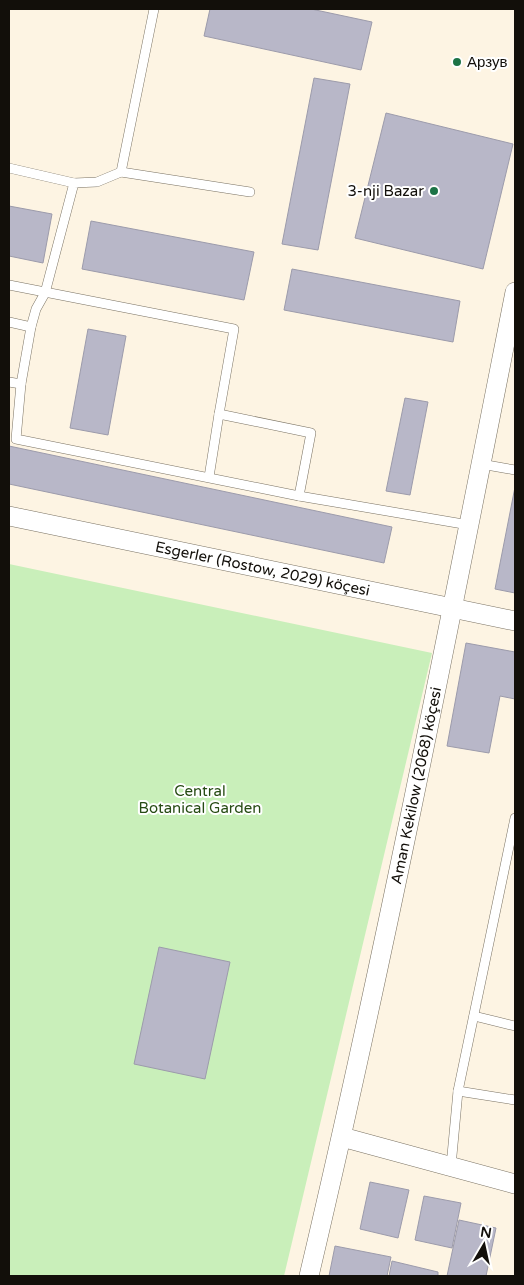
<svg xmlns="http://www.w3.org/2000/svg" width="524" height="1285" font-family="'Varela Round',sans-serif">
	<rect width="100%" height="100%" fill="#fdf4e3"/>
	<path fill="#c9efba" d="M9 564 432 653 284 1276H9Z"/>
	<g fill="#b8b7c8" stroke="#9c9bab">
		<path d="M210 9H311L372 22 361 70 204 36Z"/>
		<path d="M314 78 350 84 318 250 282 244Z"/>
		<path d="M386 113 513 144 483 269 355 238Z"/>
		<path d="M9 206 52 214 43 263 9 256Z"/>
		<path d="M91 221 254 252 244 300 82 269Z"/>
		<path d="M292 269 460 301 453 342 284 310Z"/>
		<path d="M88 329 126 336 108 435 70 428Z"/>
		<path d="M405 398 428 402 410 495 386 491Z"/>
		<path d="M9 446 392 527 384 563 9 484Z"/>
		<path d="M515 487V593L495 589Z"/>
		<path d="M466 643 515 652V699L500 696 489 753 447 746Z"/>
		<path d="M159 947 230 962 205 1079 134 1064Z"/>
		<path d="M370 1182 409 1190 398 1238 360 1229Z"/>
		<path d="M424 1196 461 1203 452 1248 415 1240Z"/>
		<path d="M459 1220 496 1228 486 1276H447Z"/>
		<path d="M335 1246 391 1257 387 1276H329Z"/>
		<path d="M392 1261 438 1272V1276H389Z"/>
	</g>
	<g fill="none" stroke-linecap="round" stroke-linejoin="round">
		<defs>
			<g id="service">
				<path d="M154 9 121 172 97 182 74 183 45 293 36 309 31 327 21 384 16 439 299 496 469 525"/>
				<path d="M9 168 74 183"/>
				<path d="M121 172 250 192"/>
				<path d="M9 285 234 329 219 414 311 433 299 496"/>
				<path d="M9 322 31 327"/>
				<path d="M9 382 21 384"/>
				<path d="M481 464 515 470"/>
				<path d="M209 477 219 414"/>
				<path d="M474 1016 515 1026"/>
				<path d="M458 1091 515 1100"/>
				<path d="M451 1166 458 1091 515 818"/>
			</g>
			<g id="minor">
				<path id="s1" d="M9 516 515 621"/>
				<path d="M342 1137 515 1184"/>
				<path id="s2" d="M309 1276C386 950 450 621 515 292"/>
			</g>
		</defs>
		<use href="#service" stroke="#7a7263" stroke-width="10"/>
		<use href="#minor" stroke="#7a7263" stroke-width="20"/>
		<use href="#service" stroke="#fff" stroke-width="9"/>
		<use href="#minor" stroke="#fff" stroke-width="19"/>
	</g>
	<g fill="#1c7346" stroke="#fff" stroke-width="2">
		<circle cx="457" cy="62" r="5"/>
		<circle cx="434" cy="191" r="5"/>
	</g>
	<g text-anchor="middle" dominant-baseline="central" stroke-width="4" stroke-linejoin="round" paint-order="stroke">
		<g font-size="15" fill="#120f0a" stroke="#fff" text-anchor="start">
			<text x="467" y="62">Арзув</text>
			<text x="424" y="191" text-anchor="end">3-nji Bazar</text>
		</g>
		<g font-size="15" fill="#120f0a" stroke="#fff">
			<text stroke="none"><textPath href="#s1" startOffset="259">Esgerler (Rostow, 2029) köçesi</textPath></text>
			<text stroke="none"><textPath href="#s2" startOffset="502">Aman Kekilow (2068) köçesi</textPath></text>
		</g>
		<g font-size="15" fill="#264b13" stroke="#fff">
			<text x="200" y="791">Central<tspan x="200" dy="17">Botanical Garden</tspan></text>
		</g>
	</g>
	<rect width="524" height="1285" fill="none" stroke="#120f0a" stroke-width="20"/>
	<g transform="translate(484 1245) rotate(9)" stroke="#ffffff" stroke-width="4" paint-order="stroke">
	<path d="M0-4L9 19L0 12L-9 19Z" fill="#120f0a"/>
	<text y="-8" font-size="14" font-weight="bold" text-anchor="middle" fill="#120f0a">N</text>
	</g>
</svg>
